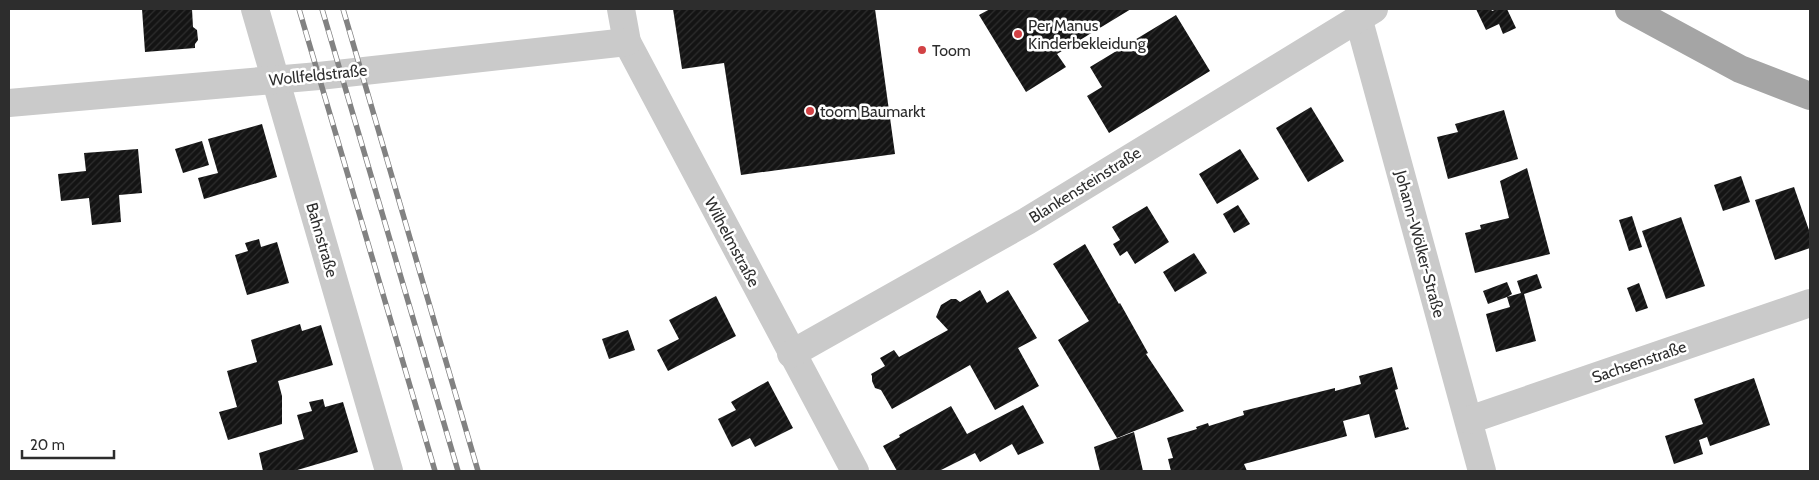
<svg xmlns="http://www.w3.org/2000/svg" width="1819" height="480" font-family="Cabin,sans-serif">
	<defs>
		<pattern id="building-hatch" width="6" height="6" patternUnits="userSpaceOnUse" patternTransform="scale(1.25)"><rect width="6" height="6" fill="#141414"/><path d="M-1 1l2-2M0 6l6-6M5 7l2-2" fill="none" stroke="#2e2e2e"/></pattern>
	</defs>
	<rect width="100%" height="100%" fill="#fff"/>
	<g fill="url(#building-hatch)">
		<path d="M142 9H192L193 27 197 30 198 40 195 44V48L145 52Z"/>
		<path d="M673 9H875L895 154 741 175 724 63 682 69Z"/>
		<path d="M990 9H1131L1057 54 1066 67 1026 92 979 15Z"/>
		<path d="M1476 9H1491L1492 11 1497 9H1507L1516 28 1503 34 1499 24 1486 30Z"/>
		<path d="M1176 15 1210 71 1109 133 1087 96 1102 87 1090 67Z"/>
		<path d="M1311 107 1344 161 1308 182 1276 128Z"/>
		<path d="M1504 110 1518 159 1448 179 1437 137 1458 132 1455 124Z"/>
		<path d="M262 124 277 177 204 199 198 178 218 173 208 139Z"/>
		<path d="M202 141 209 165 183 173 175 149Z"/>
		<path d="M138 149 142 193 119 195 121 222 92 225 89 198 61 201 58 174 86 171 84 153Z"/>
		<path d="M1240 149 1259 179 1217 204 1199 174Z"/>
		<path d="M1527 168 1550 254 1475 273 1465 233 1481 229 1480 225 1509 218 1500 181Z"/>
		<path d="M1741 176 1750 202 1723 211 1714 185Z"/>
		<path d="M1794 187 1810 233V248L1775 260 1755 200Z"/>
		<path d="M1238 205 1250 224 1234 233 1223 214Z"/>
		<path d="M1147 206 1169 242 1135 264 1127 251 1120 256 1113 244 1120 240 1112 227Z"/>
		<path d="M1632 216 1642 247 1629 251 1619 220Z"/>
		<path d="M1681 217 1705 286 1666 299 1642 231Z"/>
		<path d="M259 239 261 247 277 242 289 283 247 295 235 255 248 251 245 243Z"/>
		<path d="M1085 244 1119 304 1120 303 1148 353 1146 354 1184 411 1117 438 1058 340 1089 321 1053 264Z"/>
		<path d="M1194 253 1207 273 1175 292 1163 272Z"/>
		<path d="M1537 274 1542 288 1524 294 1536 341 1496 352 1486 314 1510 307 1507 297 1488 304 1483 291 1507 282 1512 294 1507 297 1521 293 1517 281Z"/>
		<path d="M1639 283 1648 308 1636 312 1627 288Z"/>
		<path d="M980 290 987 303 1008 290 1037 338 1018 348 1039 386 995 410 970 365 892 409 881 390 875 388 872 381V376L871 374 885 366 880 358 894 350 899 357 948 330 936 317 941 305 951 299H956L960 302Z"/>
		<path d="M716 296 736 336 668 371 657 350 679 339 669 320Z"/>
		<path d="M300 324 302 331 321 325 333 365 278 381 282 396V424L228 440 219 412 237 407 227 371 257 362 251 340Z"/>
		<path d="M628 330 635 350 609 359 602 339Z"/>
		<path d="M1392 367 1398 389 1395 390 1406 428 1408 427 1409 429 1375 438 1369 414 1343 421 1347 436 1244 464 1247 471H1171L1168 459 1173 458 1167 438 1197 429 1196 427 1208 423 1209 426 1244 415 1243 411 1335 388V391L1361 384 1359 376Z"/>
		<path d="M1754 378 1770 425 1710 446 1707 437 1699 440 1703 454 1674 464 1665 436 1703 424 1694 399Z"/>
		<path d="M768 381 793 428 755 447 750 438 732 447 718 419 736 410 731 402Z"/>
		<path d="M323 399 325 407 343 402 358 452 294 471H263L259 453 304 439 297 415 312 411 309 402Z"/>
		<path d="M1023 405 1044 443 1018 455 1012 444 980 462 975 453 939 471H897L883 446 900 437 899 435 951 406 967 434Z"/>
		<path d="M1134 432 1143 471H1100L1094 447Z"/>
	</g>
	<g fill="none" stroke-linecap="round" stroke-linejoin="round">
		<g stroke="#cacaca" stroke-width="28">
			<path d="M255 9 389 471"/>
			<path d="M621 9 627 42 855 471"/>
			<path d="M1358 17 1482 471"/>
			<path d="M9 103 319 76 627 42"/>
			<path d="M791 354 1027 221 1374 9"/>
			<path d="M1469 420 1810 303"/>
		</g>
		<path stroke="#a5a5a5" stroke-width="28" d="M1629 9 1740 69 1810 96"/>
		<defs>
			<g id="rail">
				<path d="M299 9 435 471"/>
				<path d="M322 9 458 471"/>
				<path d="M343 9 478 471"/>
			</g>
		</defs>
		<use href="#rail" stroke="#828282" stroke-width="5.5"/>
		<use href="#rail" stroke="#fff" stroke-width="4" stroke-dasharray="11" stroke-linecap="butt"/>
	</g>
	<g fill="#d24245" stroke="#fff" stroke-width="2">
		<circle cx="1018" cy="34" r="5"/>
		<circle cx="922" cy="50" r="5"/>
		<circle cx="810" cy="111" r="5"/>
	</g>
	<g text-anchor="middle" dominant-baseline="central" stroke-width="5" stroke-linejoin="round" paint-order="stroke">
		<g font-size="16" fill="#2d2d2d" stroke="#fff" text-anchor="start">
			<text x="1028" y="25">Per Manus<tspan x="1028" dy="18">Kinderbekleidung</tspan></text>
			<text x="932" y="50">Toom</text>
			<text x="820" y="111">toom Baumarkt</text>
		</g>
		<g font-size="16" fill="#2d2d2d" stroke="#fff">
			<text transform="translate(318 75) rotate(-6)">Wollfeldstraße</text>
			<text transform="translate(1085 185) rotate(-32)">Blankensteinstraße</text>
			<text transform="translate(322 240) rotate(74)">Bahnstraße</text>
			<text transform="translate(732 242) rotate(62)">Wilhelmstraße</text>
			<text transform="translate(1420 244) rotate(75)">Johann-Wölker-Straße</text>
			<text transform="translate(1639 362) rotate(-19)">Sachsenstraße</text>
		</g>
	</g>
	<rect width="1819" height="480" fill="none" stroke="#2d2d2d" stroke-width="20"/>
	<path d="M22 450v8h92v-8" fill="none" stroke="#2d2d2d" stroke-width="2.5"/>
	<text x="30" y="450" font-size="15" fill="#2d2d2d" stroke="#ffffff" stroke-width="4" paint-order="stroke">20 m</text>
</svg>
